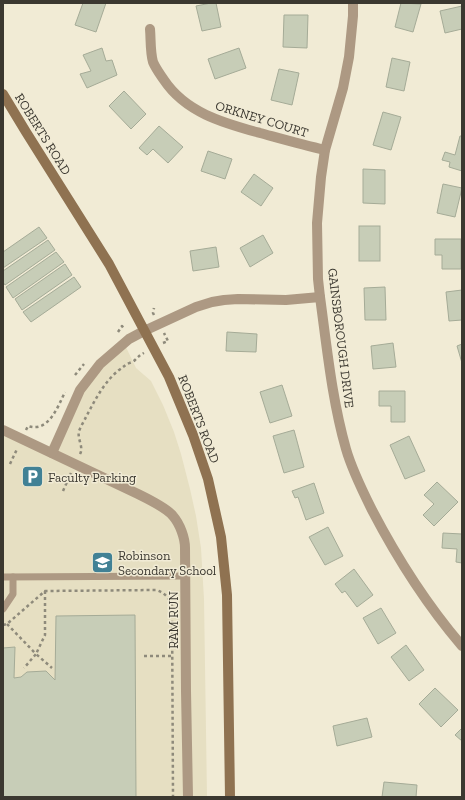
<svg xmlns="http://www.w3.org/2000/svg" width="465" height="800" font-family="'Zilla Slab',serif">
	<rect width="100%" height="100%" fill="#f1ebd5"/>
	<path fill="#e6dfc2" d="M124 343 136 368 151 381 163 405 174 432 181 454 190 489 196 516 201 548 204 599 207 797H3V426L48 448 80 389Z"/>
	<g fill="#c7cdb7" stroke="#a5ab97">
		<path d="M83 3H106L96 32 75 25Z"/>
		<path d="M211 3H216L221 27 202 31 196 6Z"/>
		<path d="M401 3 421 4 413 32 395 27Z"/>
		<path d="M462 6V29L445 33 440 11Z"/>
		<path d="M284 15H308L307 48 283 47Z"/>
		<path d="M102 48 106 61 112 60 117 75 87 88 80 74 91 71 83 55Z"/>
		<path d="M239 48 246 68 215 79 208 59Z"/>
		<path d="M392 58 410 62 404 91 386 87Z"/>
		<path d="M279 69 299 73 292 105 271 100Z"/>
		<path d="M124 91 146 114 131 129 109 106Z"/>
		<path d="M383 112 401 117 391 150 373 145Z"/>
		<path d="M159 126 183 147 168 163 153 149 147 155 139 148Z"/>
		<path d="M460 136H462V171L449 167 450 162 442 160 445 152 455 155Z"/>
		<path d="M208 151 232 159 225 179 201 171Z"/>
		<path d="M363 169 385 170V204L363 203Z"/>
		<path d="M254 174 273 188 261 206 241 192Z"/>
		<path d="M443 184 462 188 455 217 437 213Z"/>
		<rect x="359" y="226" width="21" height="35"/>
		<path d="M39 227 47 238 3 268V252Z"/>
		<path d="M263 235 273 253 250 267 240 248Z"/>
		<path d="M435 239H461V269H442V255H435Z"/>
		<path d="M48 240 55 250 5 285 3 282V271Z"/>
		<path d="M216 247 219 267 193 271 190 251Z"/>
		<path d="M56 252 64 262 13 298 6 287Z"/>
		<path d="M65 264 72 275 22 310 15 299Z"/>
		<path d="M74 277 81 287 31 322 23 312Z"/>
		<path d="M385 287 386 320H365L364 288Z"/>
		<path d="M462 290V320L449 321 446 292Z"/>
		<path d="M227 332 257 334 256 352 226 351Z"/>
		<path d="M393 343 396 367 373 369 371 346Z"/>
		<path d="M462 344V363L457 346Z"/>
		<path d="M282 385 292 416 270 423 260 392Z"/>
		<path d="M379 391H405V422H391V406H379Z"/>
		<path d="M294 430 304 467 284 473 273 436Z"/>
		<path d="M409 436 425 471 405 479 390 445Z"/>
		<path d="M437 482 458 502 434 526 423 515 434 504 424 495Z"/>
		<path d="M314 483 324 513 306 520 298 497 295 498 292 491Z"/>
		<path d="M328 527 343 556 325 565 309 537Z"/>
		<path d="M443 533 462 534V563L456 562 457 549 442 548Z"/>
		<path d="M354 569 373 595 357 607 345 591 342 593 335 584Z"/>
		<path d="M381 608 396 633 378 644 363 618Z"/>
		<path d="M135 615 136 797H3V648L15 647 14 678 21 677 27 672 46 671 55 680 56 616Z"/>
		<path d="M406 645 424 670 409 681 391 657Z"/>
		<path d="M435 688 458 710 441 727 419 704Z"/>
		<path d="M367 718 372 737 337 746 333 726Z"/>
		<path d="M462 728V741L455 735Z"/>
		<path d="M384 782 417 785 416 797H382Z"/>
	</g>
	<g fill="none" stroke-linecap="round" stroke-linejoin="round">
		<g stroke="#8e8a7b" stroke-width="2.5" stroke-dasharray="3 3" stroke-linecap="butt">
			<path d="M154 315 153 313 154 308"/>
			<path d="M118 332 122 326 124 329"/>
			<path d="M163 343 168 341 164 333"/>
			<path d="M75 375 84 364"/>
			<path d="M26 430 28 426C49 433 58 406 65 392"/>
			<path d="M80 454C84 447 77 439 79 431 81 426 84 421 86 417 95 400 104 382 119 370 122 368 124 366 127 364 129 363 133 362 135 360 138 357 140 355 144 353"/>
			<path d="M10 464 17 449"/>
			<path d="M63 491 71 473"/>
			<path d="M45 591V635L36 654 52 668"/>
			<path d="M7 624 36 654 24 668"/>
			<path d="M3 625 7 624 45 591 156 590C165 593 168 597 172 605L173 797"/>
			<path d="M144 656H172"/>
		</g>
		<g stroke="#ad9983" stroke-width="7">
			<path d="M3 577 186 576"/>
			<path d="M3 609 13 594V577"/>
		</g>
		<g stroke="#ad9983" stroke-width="10">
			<path d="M353 3V16L349 57 343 88 325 150 321 177 317 223 318 279 320 297C327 348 332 400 346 449 352 470 362 490 372 510 397 558 427 605 462 646"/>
			<path d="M150 29C151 40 150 51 153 62 156 69 160 74 164 80 186 113 224 123 260 133 282 139 303 145 325 150"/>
			<path d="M3 430 138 494C148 499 167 508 173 516 180 524 185 538 185 548L186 691 188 797"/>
			<path d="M52 453 80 390 100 364 129 339 144 331 196 307 212 302 224 300 238 299 286 300 320 297"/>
		</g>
		<path stroke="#8f7251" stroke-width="10" d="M3 94 26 132 109 264 169 377 193 435 208 479 221 537 227 595 230 797"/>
	</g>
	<defs>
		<symbol id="parking-square" viewBox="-11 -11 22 22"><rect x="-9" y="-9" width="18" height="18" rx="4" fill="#418195" stroke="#f1ebd5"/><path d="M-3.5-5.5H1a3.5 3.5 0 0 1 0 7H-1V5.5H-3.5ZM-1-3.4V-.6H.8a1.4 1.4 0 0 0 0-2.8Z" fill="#fff"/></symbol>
		<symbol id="school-square" viewBox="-11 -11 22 22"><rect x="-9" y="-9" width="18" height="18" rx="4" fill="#418195" stroke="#f1ebd5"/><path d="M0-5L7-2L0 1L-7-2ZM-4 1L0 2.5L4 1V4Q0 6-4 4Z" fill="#fff"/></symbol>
	</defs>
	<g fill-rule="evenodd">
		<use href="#parking-square" x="20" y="464" width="25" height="25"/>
		<use href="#school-square" x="90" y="550" width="25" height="25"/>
	</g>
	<g text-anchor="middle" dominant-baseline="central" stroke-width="3" stroke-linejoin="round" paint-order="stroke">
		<g font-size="13" fill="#3b3830" stroke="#f1ebd5">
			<text transform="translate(262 119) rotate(17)">ORKNEY COURT</text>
			<text transform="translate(43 134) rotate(58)">ROBERTS ROAD</text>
			<text transform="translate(341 338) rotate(83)">GAINSBOROUGH DRIVE</text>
			<text transform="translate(199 419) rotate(69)">ROBERTS ROAD</text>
			<text transform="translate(173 620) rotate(-90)">RAM RUN</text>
		</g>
		<g font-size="13" fill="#3b3830" stroke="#f1ebd5" text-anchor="start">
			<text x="48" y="477">Faculty Parking</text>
			<text x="118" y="555">Robinson<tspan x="118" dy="15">Secondary School</tspan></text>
		</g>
	</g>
	<rect width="465" height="800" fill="none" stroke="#3b3830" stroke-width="8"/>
</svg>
